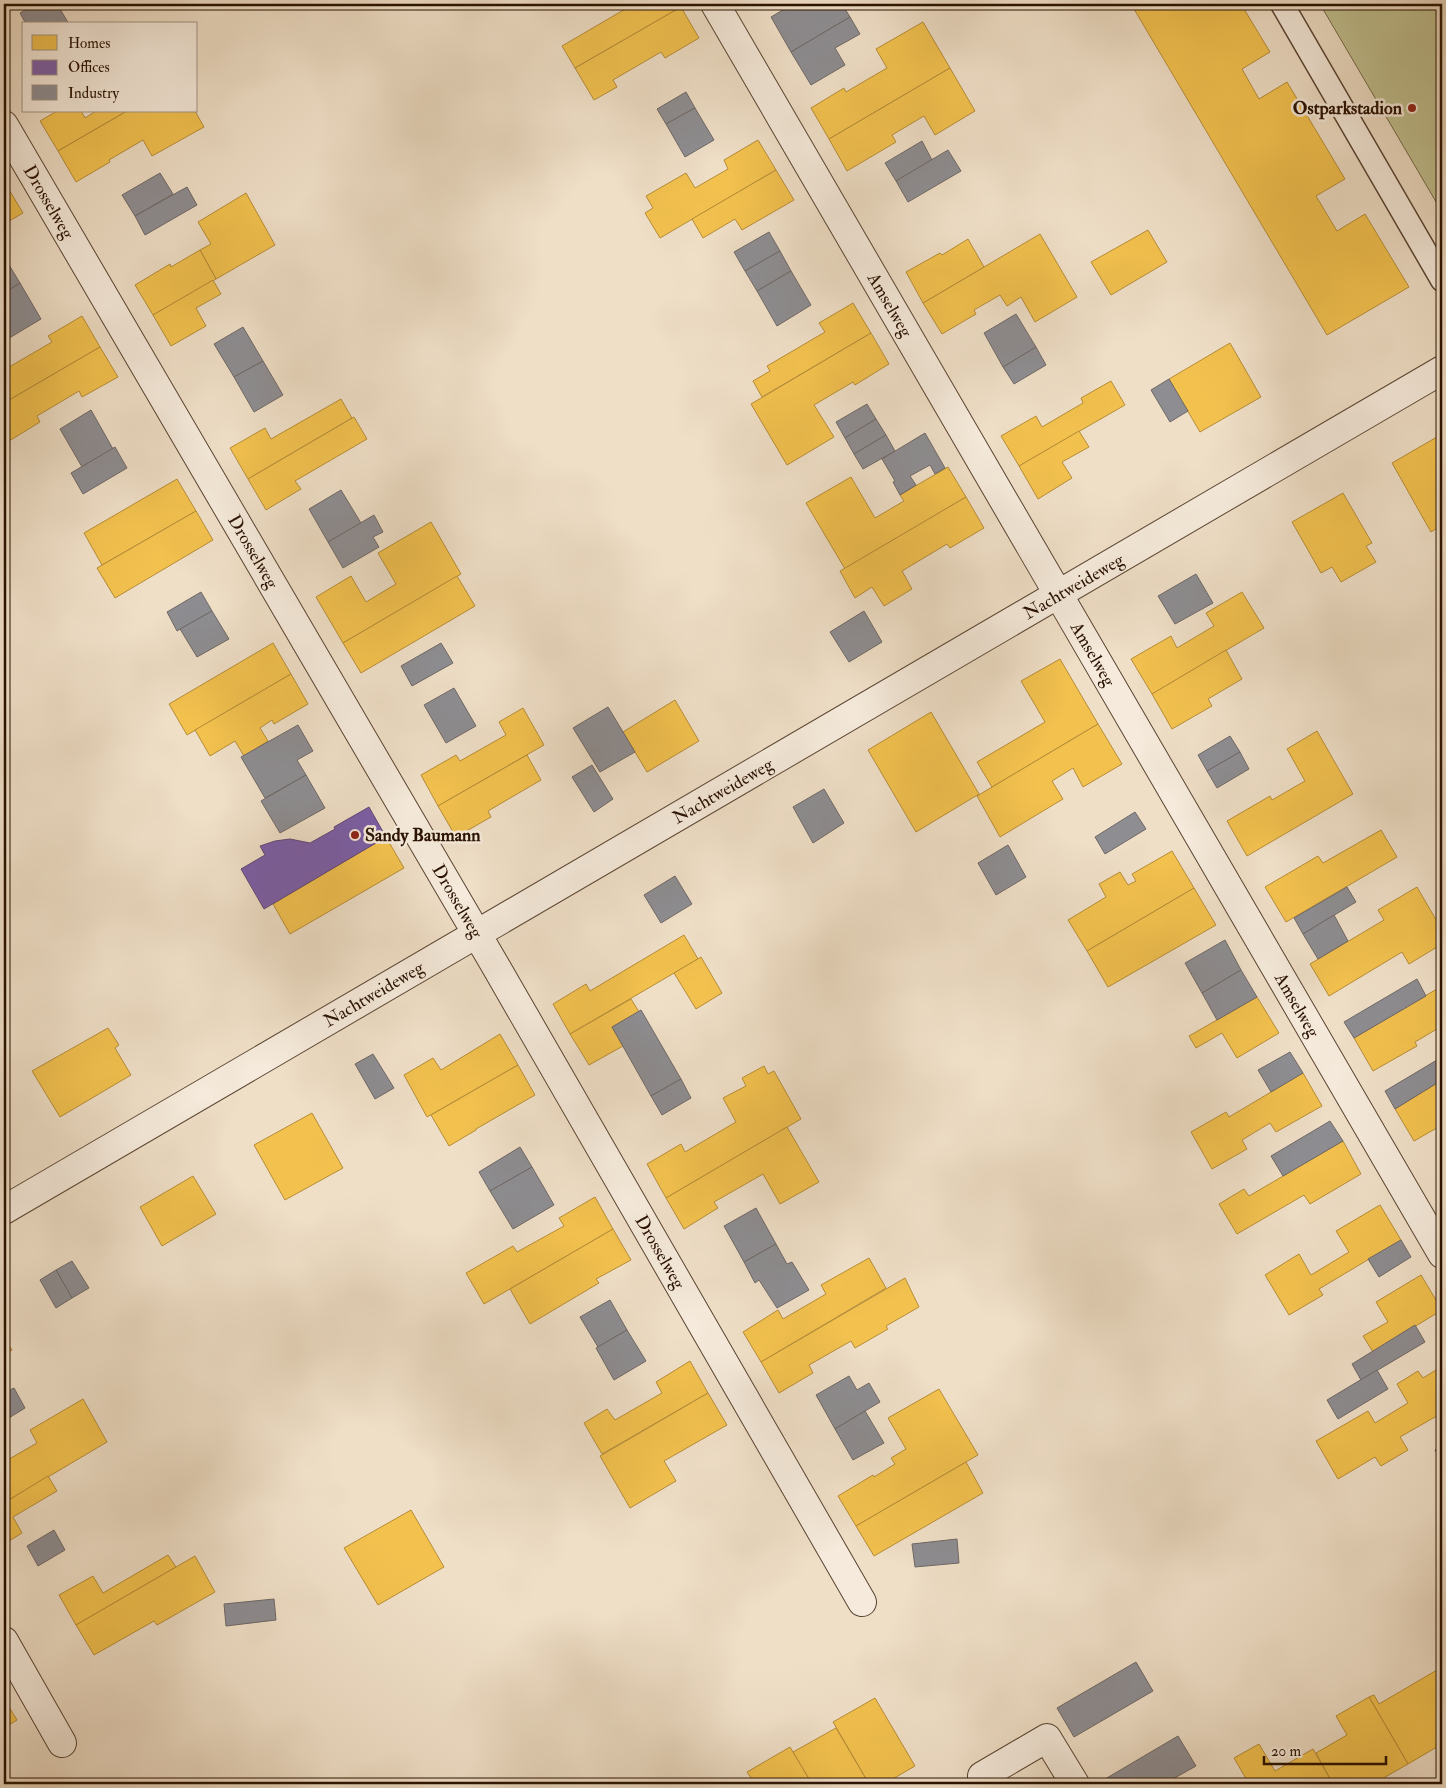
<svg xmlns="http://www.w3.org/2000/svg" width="1446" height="1788" font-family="'IM FELL Double Pica',serif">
	<rect width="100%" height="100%" fill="#efdfc7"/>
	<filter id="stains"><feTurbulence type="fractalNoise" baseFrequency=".004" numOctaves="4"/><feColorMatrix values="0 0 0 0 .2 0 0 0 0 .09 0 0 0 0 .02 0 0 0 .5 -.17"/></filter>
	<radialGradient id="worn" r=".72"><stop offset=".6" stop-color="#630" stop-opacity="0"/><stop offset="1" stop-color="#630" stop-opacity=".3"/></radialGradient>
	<path fill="#c1c090" stroke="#756848" d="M1320 4H1442V212Z"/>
	<g fill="#f2c14e" stroke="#b68c37">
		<path d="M632 4H679L681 7 575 68 562 46 632 5Z"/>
		<path d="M1131 4H1241L1270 52 1242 69 1259 99 1287 82 1345 179 1316 196 1337 231 1365 214 1409 287 1327 335Z"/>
		<path d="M681 7 699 38 665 58 661 52 613 80 617 87 594 100 575 68Z"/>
		<path d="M923 22 950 68 829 139 811 108 844 88 846 92 887 68 876 49Z"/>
		<path d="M950 68 975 111 935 135 924 116 892 135 896 142 847 171 829 139Z"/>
		<path d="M57 111H81L85 118 96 111H127L58 151 40 121Z"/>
		<path d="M127 111H195L204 127 152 156 143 140 109 160 110 162 76 182 58 151Z"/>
		<path d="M758 140 776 170 660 238 645 213 653 208 646 196 686 173 695 188 728 169 724 160Z"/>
		<path d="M776 170 794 200 742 230 735 219 703 238 692 219Z"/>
		<path d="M5 183 23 213 4 224V184Z"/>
		<path d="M246 193 275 245 216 279 200 250 211 244 198 222Z"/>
		<path d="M1148 230 1167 262 1111 295 1091 262Z"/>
		<path d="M1040 234 1077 297 1035 322 1021 297 1007 306 1000 295 974 310 976 314 942 334 923 303Z"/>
		<path d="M968 239 984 267 923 303 906 272 940 253 942 255Z"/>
		<path d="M200 250 216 279 153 315 135 285 170 264 171 267Z"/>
		<path d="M213 280 221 294 196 308 206 326 171 346 153 315Z"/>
		<path d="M853 303 871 333 762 397 753 381 770 371 767 366 825 332 819 323Z"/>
		<path d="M82 316 100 347 4 403V370L52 342 48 336Z"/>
		<path d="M871 333 889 364 855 385 853 382 814 405 834 437 787 465 751 404Z"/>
		<path d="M1230 343 1261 397 1200 432 1169 379Z"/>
		<path d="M100 347 118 377 82 397 79 391 37 416 40 422 9 441 4 432V403Z"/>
		<path d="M1111 381 1125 405 1019 466 1001 436 1036 416 1042 427 1083 403 1081 398Z"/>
		<path d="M341 399 352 418 248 479 230 448 265 428 271 439Z"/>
		<path d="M354 417 367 439 295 481 301 489 266 510 248 479Z"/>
		<path d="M1079 431 1089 447 1062 462 1072 478 1038 499 1019 466Z"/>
		<path d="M1442 434V525L1431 532 1392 463Z"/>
		<path d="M948 467 966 497 845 569 806 503 851 477 875 518 904 501 900 495Z"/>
		<path d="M177 479 196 511 102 565 84 533Z"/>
		<path d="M1343 493 1372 543 1366 546 1376 562 1341 582 1332 567 1321 573 1292 522Z"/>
		<path d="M966 497 984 528 950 548 947 544 902 571 912 589 884 606 872 587 855 598 840 571Z"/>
		<path d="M196 511 213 540 115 598 97 568Z"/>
		<path d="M431 522 461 574 343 643 316 597 351 576 366 602 396 584 378 553Z"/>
		<path d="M457 576 475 606 361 673 343 643Z"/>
		<path d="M1242 592 1264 628 1152 694 1131 659 1171 636 1177 648 1214 626 1206 613Z"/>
		<path d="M273 643 291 674 187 735 169 704Z"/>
		<path d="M1226 650 1242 679 1208 699 1212 706 1172 729 1152 694Z"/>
		<path d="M1060 659 1098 724 992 787 977 762 1045 722 1021 681Z"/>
		<path d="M291 674 308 704 274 724 272 720 260 728 268 741 244 756 235 741 210 756 195 730Z"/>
		<path d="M675 700 699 741 647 772 623 732Z"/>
		<path d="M523 708 544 745 438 806 421 775 456 755 460 761 506 735 499 722Z"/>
		<path d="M931 712 979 794 916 832 868 750Z"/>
		<path d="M1098 724 1122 764 1083 787 1073 768 1052 781 1063 799 1000 837 977 796Z"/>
		<path d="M1317 731 1353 794 1247 856 1227 821 1270 796 1272 800 1305 781 1287 749Z"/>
		<path d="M527 755 541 780 488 811 491 817 456 837 438 806Z"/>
		<path d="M1381 830 1397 857 1286 922 1265 887 1318 856 1323 863Z"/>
		<path d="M386 837 404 868 290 934 273 904Z"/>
		<path d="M1172 851 1194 888 1087 951 1068 920 1106 897 1099 884 1120 872 1128 885 1136 881 1132 874Z"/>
		<path d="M1417 887 1442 930V944L1409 964 1402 952 1329 996 1310 964 1384 920 1378 910Z"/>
		<path d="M1194 888 1216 925 1108 987 1087 951Z"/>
		<path d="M684 935 698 959 570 1034 553 1004 586 984 590 991Z"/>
		<path d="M701 957 722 993 696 1009 674 973Z"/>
		<path d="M1442 986V1026L1415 1042 1417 1046 1373 1071 1354 1038Z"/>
		<path d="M1257 997 1279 1033 1237 1058 1222 1033 1196 1048 1189 1036Z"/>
		<path d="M631 999 639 1012 612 1027 623 1046 589 1065 570 1034Z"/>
		<path d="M108 1028 119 1045 115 1048 131 1075 60 1117 32 1071Z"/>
		<path d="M500 1034 518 1065 427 1117 404 1075 433 1058 441 1070Z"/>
		<path d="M518 1065 535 1095 476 1129V1130L449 1146 431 1115Z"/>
		<path d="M764 1066 768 1074 774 1071 801 1119 666 1198 647 1164 681 1144 685 1152 736 1122 723 1098 746 1086 742 1078Z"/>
		<path d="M1303 1073 1322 1106 1276 1132 1270 1123 1242 1140 1247 1149 1212 1169 1191 1132 1226 1112 1229 1117Z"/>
		<path d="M1442 1080V1125L1414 1141 1395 1109Z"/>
		<path d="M312 1113 343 1168 285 1200 254 1145Z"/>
		<path d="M787 1127 819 1182 780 1204 763 1174 714 1202 718 1208 684 1229 666 1198Z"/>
		<path d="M1343 1141 1361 1174 1310 1204 1304 1195 1237 1234 1219 1204 1244 1189 1249 1196Z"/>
		<path d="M193 1176 216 1214 162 1246 140 1207Z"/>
		<path d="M595 1197 613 1229 484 1304 466 1273 513 1246 517 1252 564 1226 559 1218Z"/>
		<path d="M1380 1205 1401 1240 1319 1289 1323 1295 1289 1315 1265 1275 1299 1254 1311 1275 1349 1252 1336 1231Z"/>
		<path d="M613 1229 631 1260 596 1279 599 1283 530 1324 510 1289Z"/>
		<path d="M869 1258 886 1288 761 1362 743 1332 778 1310 783 1319 826 1294 821 1285Z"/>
		<path d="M1421 1275 1442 1310 1373 1352 1363 1336 1388 1322 1376 1302Z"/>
		<path d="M905 1278 919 1307 886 1326 888 1329 855 1348 851 1341 809 1365 813 1373 779 1393 761 1362Z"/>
		<path d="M4 1338 12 1350 4 1355Z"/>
		<path d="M690 1361 708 1393 602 1454 584 1423 607 1409 615 1420 662 1393 656 1382Z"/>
		<path d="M1441 1367 1442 1370V1413L1400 1437 1408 1450 1381 1466 1375 1457 1338 1479 1316 1441 1368 1411 1375 1423 1408 1403 1397 1384 1418 1371 1423 1378Z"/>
		<path d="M939 1389 978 1455 856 1526 838 1496 873 1475 874 1477 895 1464 891 1458 906 1449 888 1418Z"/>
		<path d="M708 1393 727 1425 664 1461 676 1481 630 1508 600 1456Z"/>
		<path d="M83 1399 107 1442 4 1503V1462L37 1443 30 1430Z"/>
		<path d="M966 1462 983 1493 874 1556 856 1526Z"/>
		<path d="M48 1476 57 1491 13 1517 22 1533 4 1544V1503Z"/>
		<path d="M411 1510 444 1567 378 1605 344 1548Z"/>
		<path d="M168 1555 176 1567 76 1625 59 1595 93 1576 103 1593Z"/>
		<path d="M195 1556 215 1592 157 1625 154 1621 94 1655 76 1625Z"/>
		<path d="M1437 1670 1442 1679V1744L1408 1764 1369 1697 1374 1695 1379 1704Z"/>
		<path d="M1369 1697 1408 1764 1373 1784H1333L1316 1753 1347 1735 1336 1716Z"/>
		<path d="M875 1698 915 1766 884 1784H869L833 1722Z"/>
		<path d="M4 1699 17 1720 4 1728Z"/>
		<path d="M836 1728 869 1784H812L793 1752Z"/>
		<path d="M1259 1744 1275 1771 1313 1749 1333 1784H1249L1234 1758Z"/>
		<path d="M790 1747 812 1784H755L747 1772Z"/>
	</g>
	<path fill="#7b5ea7" stroke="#624775" d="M369 807 386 837 264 909 241 869 265 855 260 846 275 841 290 839 310 843 335 829 334 827Z"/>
	<g fill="#8d8d92" stroke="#6f6866">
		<path d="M36 4H57L69 24H26L20 13Z"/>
		<path d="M793 4H842L850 17 791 52 771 17Z"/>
		<path d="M850 17 860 34 835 48 845 65 811 85 791 52Z"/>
		<path d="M686 92 695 108 666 124 657 109Z"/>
		<path d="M695 108 714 140 685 157 666 124Z"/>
		<path d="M922 141 932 160 896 181 885 163Z"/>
		<path d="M948 150 961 171 908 202 896 181Z"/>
		<path d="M160 173 173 194 135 216 122 195Z"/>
		<path d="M187 187 197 205 145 235 135 216Z"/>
		<path d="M769 232 780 251 745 271 734 252Z"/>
		<path d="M780 251 791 271 757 291 745 271Z"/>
		<path d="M6 260 20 283 4 293V261Z"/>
		<path d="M791 271 811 305 777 326 757 291Z"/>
		<path d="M20 283 41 319 6 340 4 337V293Z"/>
		<path d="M1016 314 1036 347 1003 367 984 333Z"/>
		<path d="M243 327 263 361 234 377 214 344Z"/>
		<path d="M1036 347 1046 365 1014 384 1003 367Z"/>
		<path d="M263 361 283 395 254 412 234 377Z"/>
		<path d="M1169 379 1188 411 1170 422 1151 390Z"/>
		<path d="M867 404 876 419 845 438 836 422Z"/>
		<path d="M91 410 113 449 82 467 60 429Z"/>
		<path d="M876 419 886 435 854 454 845 438Z"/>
		<path d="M925 433 945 468 935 474 930 465 910 476 916 485 900 495 893 482 895 481 882 459Z"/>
		<path d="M886 435 895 451 863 469 854 454Z"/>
		<path d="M115 447 127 468 83 494 71 473Z"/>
		<path d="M341 490 361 523 328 542 309 509Z"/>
		<path d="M374 515 383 532 373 537 379 547 343 568 328 542Z"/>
		<path d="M1196 574 1213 603 1175 624 1158 596Z"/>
		<path d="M201 592 212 611 177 631 167 612Z"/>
		<path d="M212 611 229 639 197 657 180 629Z"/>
		<path d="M864 611 882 642 849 662 830 632Z"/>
		<path d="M441 643 453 663 412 686 401 666Z"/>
		<path d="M454 688 476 726 446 743 424 705Z"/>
		<path d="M608 707 635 752 600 772 573 728Z"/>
		<path d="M298 725 313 751 297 760 306 775 265 798 241 757Z"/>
		<path d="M1230 736 1240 752 1207 771 1198 755Z"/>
		<path d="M1240 752 1249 769 1217 788 1207 771Z"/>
		<path d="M592 765 613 799 594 812 572 777Z"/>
		<path d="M306 775 325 808 280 833 261 801Z"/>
		<path d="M824 789 844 823 813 843 793 807Z"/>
		<path d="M1135 812 1146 829 1105 854 1095 837Z"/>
		<path d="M1008 845 1026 877 996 895 978 863Z"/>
		<path d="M675 876 692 904 661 923 644 895Z"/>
		<path d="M1347 887 1356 902 1303 934 1294 918Z"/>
		<path d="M1334 915 1348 941 1318 959 1303 934Z"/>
		<path d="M1225 940 1241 970 1202 993 1185 963Z"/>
		<path d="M1241 970 1257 997 1217 1020 1202 993Z"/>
		<path d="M1417 979 1426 996 1354 1038 1344 1022Z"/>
		<path d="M641 1010 681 1079 651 1096 612 1027Z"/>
		<path d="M1290 1052 1303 1073 1271 1092 1258 1070Z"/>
		<path d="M373 1054 394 1088 375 1099 355 1064Z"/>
		<path d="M1442 1057V1080L1395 1109 1385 1091Z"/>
		<path d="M681 1079 691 1098 662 1115 651 1096Z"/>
		<path d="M1330 1121 1343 1141 1283 1176 1271 1156Z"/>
		<path d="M520 1147 532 1167 490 1191 479 1172Z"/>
		<path d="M532 1167 554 1205 513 1229 490 1191Z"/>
		<path d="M756 1208 776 1244 744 1262 724 1226Z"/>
		<path d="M1401 1240 1411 1257 1379 1277 1368 1259Z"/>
		<path d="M776 1244 787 1264 792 1262 809 1290 777 1308 759 1280 755 1283 744 1262Z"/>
		<path d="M72 1261 89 1288 72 1298 56 1270Z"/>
		<path d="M56 1270 72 1298 56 1308 40 1280Z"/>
		<path d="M610 1300 627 1330 598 1347 580 1317Z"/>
		<path d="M1415 1325 1425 1342 1361 1380 1352 1364Z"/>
		<path d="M627 1330 646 1361 614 1380 596 1348Z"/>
		<path d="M1377 1370 1388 1389 1338 1419 1327 1400Z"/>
		<path d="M849 1376 857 1390 869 1383 880 1402 835 1429 816 1395Z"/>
		<path d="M14 1388 25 1408 4 1421V1393Z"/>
		<path d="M865 1411 884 1443 853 1460 835 1429Z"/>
		<path d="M1442 1445V1462L1435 1450Z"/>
		<path d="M54 1530 65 1550 38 1566 27 1546Z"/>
		<path d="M957 1539 959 1563 915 1567 912 1544Z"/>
		<path d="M274 1599 276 1620 226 1626 224 1604Z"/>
		<path d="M1136 1662 1153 1691 1074 1737 1057 1708Z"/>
		<path d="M1178 1736 1196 1766 1164 1784H1101L1100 1782Z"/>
	</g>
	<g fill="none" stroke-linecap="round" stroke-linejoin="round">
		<defs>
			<path id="lane" d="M1282 4 1442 280"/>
			<g id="street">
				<path id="s1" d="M715 4 1442 1254"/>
				<path id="s2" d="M4 125 495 965 862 1602"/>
				<path id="s3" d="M4 1210C483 929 964 652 1442 370"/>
				<path d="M4 1641 62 1743"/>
				<path d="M987 1784 982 1776 1047 1738 1075 1784"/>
			</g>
		</defs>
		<use href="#lane" stroke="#5a4432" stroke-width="25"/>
		<use href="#street" stroke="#5a4432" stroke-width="30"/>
		<use href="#lane" stroke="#f5eadb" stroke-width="22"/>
		<use href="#street" stroke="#f5eadb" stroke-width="28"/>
	</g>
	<g fill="#8f2418" stroke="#f5eadb" stroke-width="2">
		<circle cx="1412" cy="108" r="5"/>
		<circle cx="355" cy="835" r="5"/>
	</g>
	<g text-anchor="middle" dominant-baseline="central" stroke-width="5" stroke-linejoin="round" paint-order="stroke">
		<g font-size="18" font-weight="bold" fill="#291101" stroke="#f5eadb" text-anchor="end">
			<text x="1402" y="108">Ostparkstadion</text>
			<text x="365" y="835" text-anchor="start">Sandy Baumann</text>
		</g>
		<g font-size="18" fill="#291101" stroke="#f5eadb">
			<text stroke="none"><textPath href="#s2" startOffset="89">Drosselweg</textPath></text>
			<text stroke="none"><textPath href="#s1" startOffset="348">Amselweg</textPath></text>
			<text stroke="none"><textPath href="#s2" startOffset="494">Drosselweg</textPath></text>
			<text stroke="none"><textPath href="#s3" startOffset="1238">Nachtweideweg</textPath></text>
			<text stroke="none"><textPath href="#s1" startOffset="752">Amselweg</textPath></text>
			<text stroke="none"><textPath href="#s3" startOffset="832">Nachtweideweg</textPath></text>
			<text stroke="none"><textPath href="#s2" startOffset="899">Drosselweg</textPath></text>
			<text stroke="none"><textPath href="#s3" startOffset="428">Nachtweideweg</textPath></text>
			<text stroke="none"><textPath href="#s1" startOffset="1158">Amselweg</textPath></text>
			<text stroke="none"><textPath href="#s2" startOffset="1304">Drosselweg</textPath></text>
		</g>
	</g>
	<rect width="1446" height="1788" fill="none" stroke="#efdfc7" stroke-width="20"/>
	<rect x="5" y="5" width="1436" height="1778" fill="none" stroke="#291101" stroke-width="2.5"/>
	<rect x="10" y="10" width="1426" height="1768" fill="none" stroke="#291101"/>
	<rect x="22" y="22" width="175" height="90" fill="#f5eadb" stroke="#a39384"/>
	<rect x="32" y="35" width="25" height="15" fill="#f2c14e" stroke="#a39384"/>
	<text x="68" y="48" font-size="15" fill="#291101">Homes</text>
	<rect x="32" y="60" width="25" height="15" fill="#7b5ea7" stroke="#a39384"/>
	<text x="68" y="72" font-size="15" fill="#291101">Offices</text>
	<rect x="32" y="85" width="25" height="15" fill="#8d8d92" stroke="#a39384"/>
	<text x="68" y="98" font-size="15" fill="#291101">Industry</text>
	<path d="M1264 1756v8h122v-8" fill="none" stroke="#291101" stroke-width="2.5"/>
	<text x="1271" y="1756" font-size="15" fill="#291101" stroke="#f5eadb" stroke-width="4" paint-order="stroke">20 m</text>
	<rect width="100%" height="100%" filter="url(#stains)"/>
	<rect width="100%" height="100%" fill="url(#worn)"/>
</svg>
